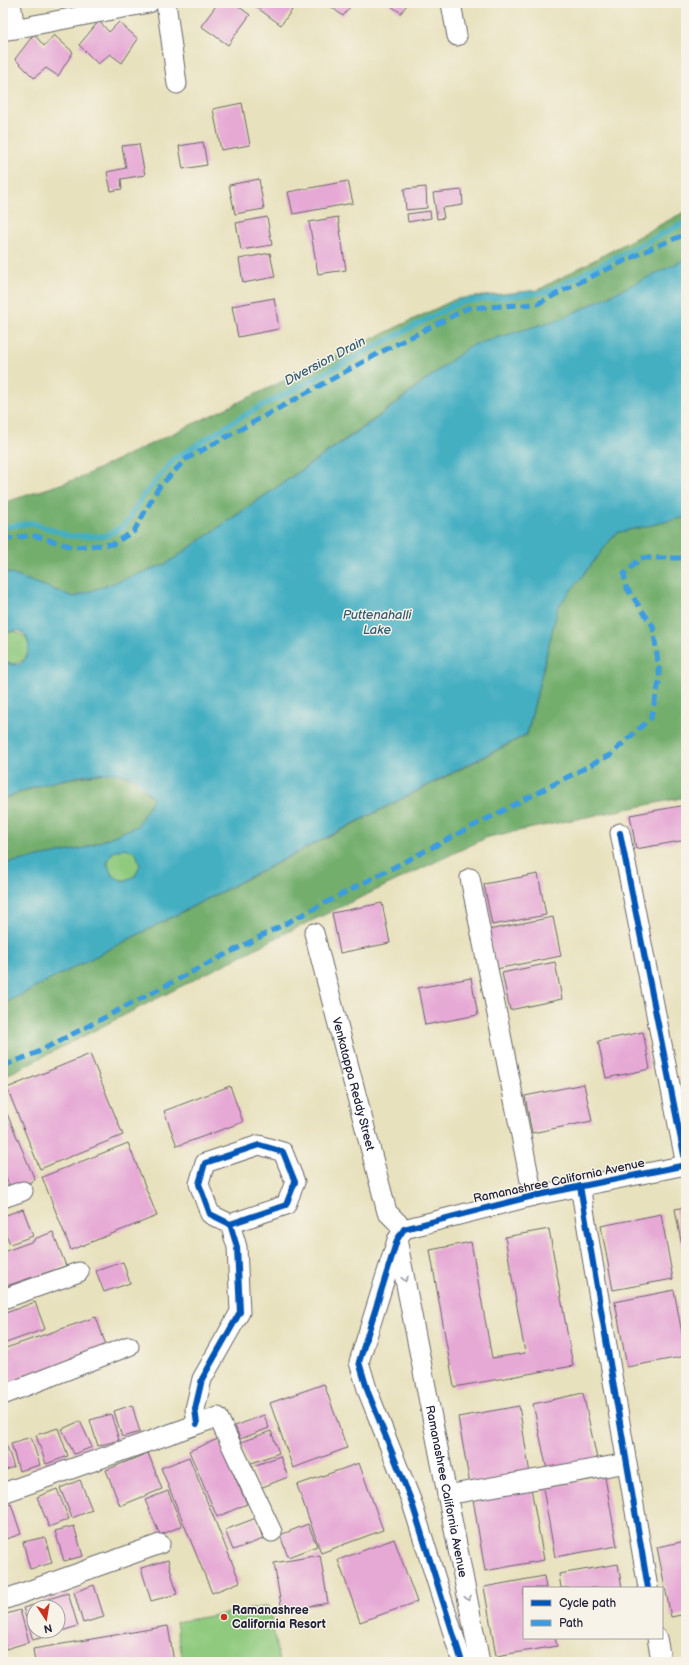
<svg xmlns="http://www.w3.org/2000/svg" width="689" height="1665" font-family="'Balsamiq Sans',sans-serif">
	<rect width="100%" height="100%" fill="#f7f3e8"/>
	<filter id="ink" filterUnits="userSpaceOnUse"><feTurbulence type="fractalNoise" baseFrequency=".025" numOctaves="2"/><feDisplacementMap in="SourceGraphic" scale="8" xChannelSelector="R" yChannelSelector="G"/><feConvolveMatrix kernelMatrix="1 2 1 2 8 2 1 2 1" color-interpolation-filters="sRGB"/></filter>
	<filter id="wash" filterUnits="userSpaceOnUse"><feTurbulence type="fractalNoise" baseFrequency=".012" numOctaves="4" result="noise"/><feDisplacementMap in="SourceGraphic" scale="16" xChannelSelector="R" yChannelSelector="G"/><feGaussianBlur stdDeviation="0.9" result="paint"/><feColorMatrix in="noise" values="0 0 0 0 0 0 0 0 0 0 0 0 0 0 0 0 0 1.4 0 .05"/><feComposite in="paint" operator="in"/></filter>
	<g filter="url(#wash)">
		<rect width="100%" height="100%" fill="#e8e1bd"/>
		<g fill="#8fca7e" stroke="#58765c">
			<path d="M14 631 26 637 30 649 24 660 13 664 3 660V635Z"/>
			<circle cx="124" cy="864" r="16"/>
			<path d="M269 1606 279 1662H183L176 1622Z"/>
		</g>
		<g fill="#73ae6d" stroke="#4a6854">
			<path d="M686 211V259L563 318 470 346 380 415 166 564 74 597 3 571V503L79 478 456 299 538 290Z"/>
			<path d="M686 517V797L488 837 284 934 3 1077V1004L527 735 558 607 616 533Z"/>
			<path d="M111 772 131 777 153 799 137 826 85 848 3 864V799L50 782Z"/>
		</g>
		<path fill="#44afc2" stroke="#33687e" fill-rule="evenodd" d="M686 259V517L616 533 558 607 527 734 3 1004V864L85 848 137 826 153 799C147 792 139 781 131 777 108 764 26 787 3 799V660C35 683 39 613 3 635V571L74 597 166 564 380 416 470 346 563 318ZM125 848 136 853 140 865 135 876 123 881 112 875 107 863 113 852Z"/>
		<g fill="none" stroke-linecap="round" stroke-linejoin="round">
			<path stroke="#44afc2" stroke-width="5.5" d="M3 527 32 523 70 536H106L125 525 143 496 174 459 241 417 460 302 547 292 686 222"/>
		</g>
		<g id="blocks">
			<g fill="#e6a8d5">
				<path d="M218 3H234L250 15 228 45 201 26Z"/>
				<path d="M259 3H297L281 25 256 7Z"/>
				<path d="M326 3H353L343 16Z"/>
				<path d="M387 3H408L401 13Z"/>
				<path d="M99 21 109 32 119 22 138 39 122 63 110 54 98 64 79 45Z"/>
				<path d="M34 34 44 46 54 35 73 52 58 76 46 68 34 78 15 59Z"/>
				<path d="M242 103 250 145 221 150 213 109Z"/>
				<path d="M203 142 207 165 183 169 179 146Z"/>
				<path d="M139 144 145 175 121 179 122 189 111 191 107 172 126 168 122 146Z"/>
				<path d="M259 179 264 209 235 214 229 185Z"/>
				<path d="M348 181 353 203 293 214 288 192Z"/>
				<path d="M426 187 427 208 406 210 404 189Z"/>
				<path d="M462 190 463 205 442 208 444 218 437 219 433 193Z"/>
				<path d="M430 211 431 218 408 222 407 214Z"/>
				<path d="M267 217 272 245 241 250 236 223Z"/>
				<path d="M338 217 346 270 318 274 309 222Z"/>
				<path d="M270 253 275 277 243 283 239 259Z"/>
				<path d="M274 298 279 329 238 337 232 306Z"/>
				<path d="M686 805V840L636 849 630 815Z"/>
				<path d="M538 874 546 915 492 925 484 884Z"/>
				<path d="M382 903 390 943 340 953 332 913Z"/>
				<path d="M553 917 561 956 496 969 488 930Z"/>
				<path d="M555 962 562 999 510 1010 502 973Z"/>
				<path d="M471 978 478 1015 425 1025 418 988Z"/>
				<path d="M643 1032 650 1069 606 1078 598 1041Z"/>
				<path d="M90 1054 123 1135 40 1169 7 1088Z"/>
				<path d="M584 1084 592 1121 532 1133 525 1096Z"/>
				<path d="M230 1086 243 1122 177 1146 164 1111Z"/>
				<path d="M3 1109H5L35 1180 11 1190 3 1171Z"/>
				<path d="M128 1143 157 1216 71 1250 42 1177Z"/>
				<path d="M686 1207V1263H685L675 1209Z"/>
				<path d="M23 1209 33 1236 10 1244 3 1226V1216Z"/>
				<path d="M661 1214 673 1279 613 1290 601 1226Z"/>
				<path d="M549 1229 573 1366 454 1387 430 1250 471 1242 492 1358 525 1353 505 1237Z"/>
				<path d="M53 1232 66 1266 3 1287V1252L34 1241V1239Z"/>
				<path d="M123 1262 130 1283 104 1292 96 1271Z"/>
				<path d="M674 1290 686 1356 627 1367 615 1302Z"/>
				<path d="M35 1302 45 1329 3 1344V1314Z"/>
				<path d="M96 1317 107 1348 10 1383 3 1362V1349Z"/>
				<path d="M324 1384 347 1448 293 1468 270 1403Z"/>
				<path d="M583 1393 597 1459 547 1470 533 1404Z"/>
				<path d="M132 1405 140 1432 122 1437 114 1411Z"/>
				<path d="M519 1406 530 1474 470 1485 458 1417Z"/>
				<path d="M111 1414 119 1440 98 1446 90 1420Z"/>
				<path d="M264 1415 269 1428 240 1439 235 1426Z"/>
				<path d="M80 1421 92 1447 74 1454 62 1429Z"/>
				<path d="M58 1428 68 1456 46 1464 36 1435Z"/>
				<path d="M271 1431 279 1453 249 1464 241 1442Z"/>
				<path d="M31 1437 40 1465 19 1471 11 1443Z"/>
				<path d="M218 1439 247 1504 217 1517 189 1451Z"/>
				<path d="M6 1444 14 1467 3 1471V1445Z"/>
				<path d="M148 1453 162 1489 120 1506 106 1470Z"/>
				<path d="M280 1456 288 1477 260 1488 251 1467Z"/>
				<path d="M189 1457 240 1582 212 1593 161 1468Z"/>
				<path d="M359 1463 383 1530 321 1553 297 1485Z"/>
				<path d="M605 1477 617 1546 555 1557 543 1488Z"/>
				<path d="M80 1480 92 1510 72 1518 60 1488Z"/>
				<path d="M531 1488 544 1560 485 1571 473 1499Z"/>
				<path d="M57 1489 69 1519 49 1527 37 1497Z"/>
				<path d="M168 1491 182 1526 160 1535 145 1500Z"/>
				<path d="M11 1504 21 1534 3 1540V1506Z"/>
				<path d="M256 1518 263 1539 233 1550 225 1530Z"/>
				<path d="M308 1524 317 1546 288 1557 280 1535Z"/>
				<path d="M74 1526 83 1556 64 1561 55 1531Z"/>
				<path d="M45 1537 52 1563 30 1569 23 1542Z"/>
				<path d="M394 1539 417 1602 360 1622 338 1560Z"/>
				<path d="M686 1541V1614L671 1617 657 1547Z"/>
				<path d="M320 1555 328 1603 282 1611 274 1563Z"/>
				<path d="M168 1560 177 1594 151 1601 141 1568Z"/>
				<path d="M618 1564 622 1588H561L559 1574Z"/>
				<path d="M544 1576 546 1588H524V1638H555L557 1646 496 1656 484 1587Z"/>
				<path d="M94 1585 104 1617 83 1623 74 1592Z"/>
				<path d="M68 1593 78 1626 58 1632V1607H48L45 1600Z"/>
				<path d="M44 1602 46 1607H34V1631H53L54 1634 33 1640 23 1608Z"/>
				<path d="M20 1610 29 1642 6 1649 3 1638V1615Z"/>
				<path d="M168 1626 174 1662H35L33 1649Z"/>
			</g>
		</g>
	</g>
	<g filter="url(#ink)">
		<use href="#blocks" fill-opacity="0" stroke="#676568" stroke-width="1"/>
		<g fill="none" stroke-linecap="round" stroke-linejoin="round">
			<defs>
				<g id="street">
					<path d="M11 3 15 29"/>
					<path d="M166 3 177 84"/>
					<path d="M451 3 457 36"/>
					<path d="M3 31 149 3"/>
					<path d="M620 833 686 1165"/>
					<path d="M470 878 533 1196"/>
					<path id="s1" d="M314 933 387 1212 404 1229"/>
					<path d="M580 1186 648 1588"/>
					<path d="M3 1198 23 1191"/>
					<path id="s2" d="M398 1244 480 1662"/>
					<path d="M3 1299 79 1272"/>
					<path d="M3 1395 129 1346"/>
					<path d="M197 1424 195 1409 202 1379 240 1312 237 1247 230 1224 286 1205 295 1182 283 1152 259 1145 205 1163 199 1184 210 1214 230 1224"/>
					<path d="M3 1493 218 1417 272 1532"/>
					<path d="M447 1495 627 1463"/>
					<path d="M3 1600 160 1544"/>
					<path d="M657 1638 660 1654"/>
					<path d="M462 1662 411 1500 368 1392 359 1362 397 1240 404 1229 533 1196 686 1165"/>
				</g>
			</defs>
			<use href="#street" stroke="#676568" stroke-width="21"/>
			<use href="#street" stroke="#fff" stroke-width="19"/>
			<g stroke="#3c9ce2" stroke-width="5" stroke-dasharray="10 5" stroke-linecap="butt">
				<path d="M3 540 32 535 73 547 113 544 134 531 159 487 186 459 383 351 468 308 537 304 584 280 652 248 686 234"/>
				<path d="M3 1066 36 1053 610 755 651 718 660 678 653 626 626 587 624 574 641 558H686"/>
			</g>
			<defs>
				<g id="cycleway">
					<path d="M620 833 686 1165"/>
					<path d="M580 1186 648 1588"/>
					<path d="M197 1424 195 1409 202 1379 240 1312 237 1247 230 1224 286 1205 295 1182 283 1152 259 1145 205 1163 199 1184 210 1214 230 1224"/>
					<path d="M462 1662 411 1500 368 1392 359 1362 397 1240 404 1229 533 1196 686 1165"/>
				</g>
			</defs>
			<use href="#cycleway" stroke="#f7f3e8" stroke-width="8"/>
			<use href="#cycleway" stroke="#0057b8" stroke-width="6"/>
		</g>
		<defs><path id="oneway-chevron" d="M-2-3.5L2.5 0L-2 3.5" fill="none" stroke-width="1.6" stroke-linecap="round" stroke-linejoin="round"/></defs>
		<g stroke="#9c9ca7">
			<use href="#oneway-chevron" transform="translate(405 1279) rotate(79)"/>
			<use href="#oneway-chevron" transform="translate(468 1598) rotate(79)"/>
		</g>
	</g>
	<circle fill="#c8321e" stroke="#f7f3e8" stroke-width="1.5" cx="224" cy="1617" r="4"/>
	<g text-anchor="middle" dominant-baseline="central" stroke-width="3" stroke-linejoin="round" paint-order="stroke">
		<g font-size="12" fill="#22223b" stroke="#f7f3e8">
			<text stroke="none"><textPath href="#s1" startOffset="156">Venkatappa Reddy Street</textPath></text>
			<text transform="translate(559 1181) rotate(-12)">Ramanashree California Avenue</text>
			<text stroke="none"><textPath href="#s2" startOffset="252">Ramanashree California Avenue</textPath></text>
		</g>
		<g font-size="12" font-weight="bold" fill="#22223b" stroke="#f7f3e8" text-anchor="start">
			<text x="232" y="1610">Ramanashree<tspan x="232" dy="14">California Resort</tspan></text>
		</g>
		<g font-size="13" font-style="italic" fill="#305a71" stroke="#f7f3e8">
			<text transform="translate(325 361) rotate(-28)">Diversion Drain</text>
			<text x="377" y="615">Puttenahalli<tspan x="377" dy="15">Lake</tspan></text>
		</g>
	</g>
	<rect width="689" height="1665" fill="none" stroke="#f7f3e8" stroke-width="16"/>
	<rect x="523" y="1587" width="140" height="52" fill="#f7f3e8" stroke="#a29fa3"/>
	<rect x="531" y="1600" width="20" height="6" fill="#0057b8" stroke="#a29fa3"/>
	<text x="559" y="1607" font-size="12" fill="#22223b">Cycle path</text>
	<rect x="531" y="1620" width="20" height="6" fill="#3c9ce2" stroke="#a29fa3"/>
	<text x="559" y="1627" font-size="12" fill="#22223b">Path</text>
	<g transform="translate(46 1619) rotate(168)"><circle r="19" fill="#f7f3e8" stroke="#a29fa3"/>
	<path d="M0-3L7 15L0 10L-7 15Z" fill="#c8321e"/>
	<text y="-6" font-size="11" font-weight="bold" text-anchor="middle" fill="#22223b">N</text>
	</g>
</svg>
